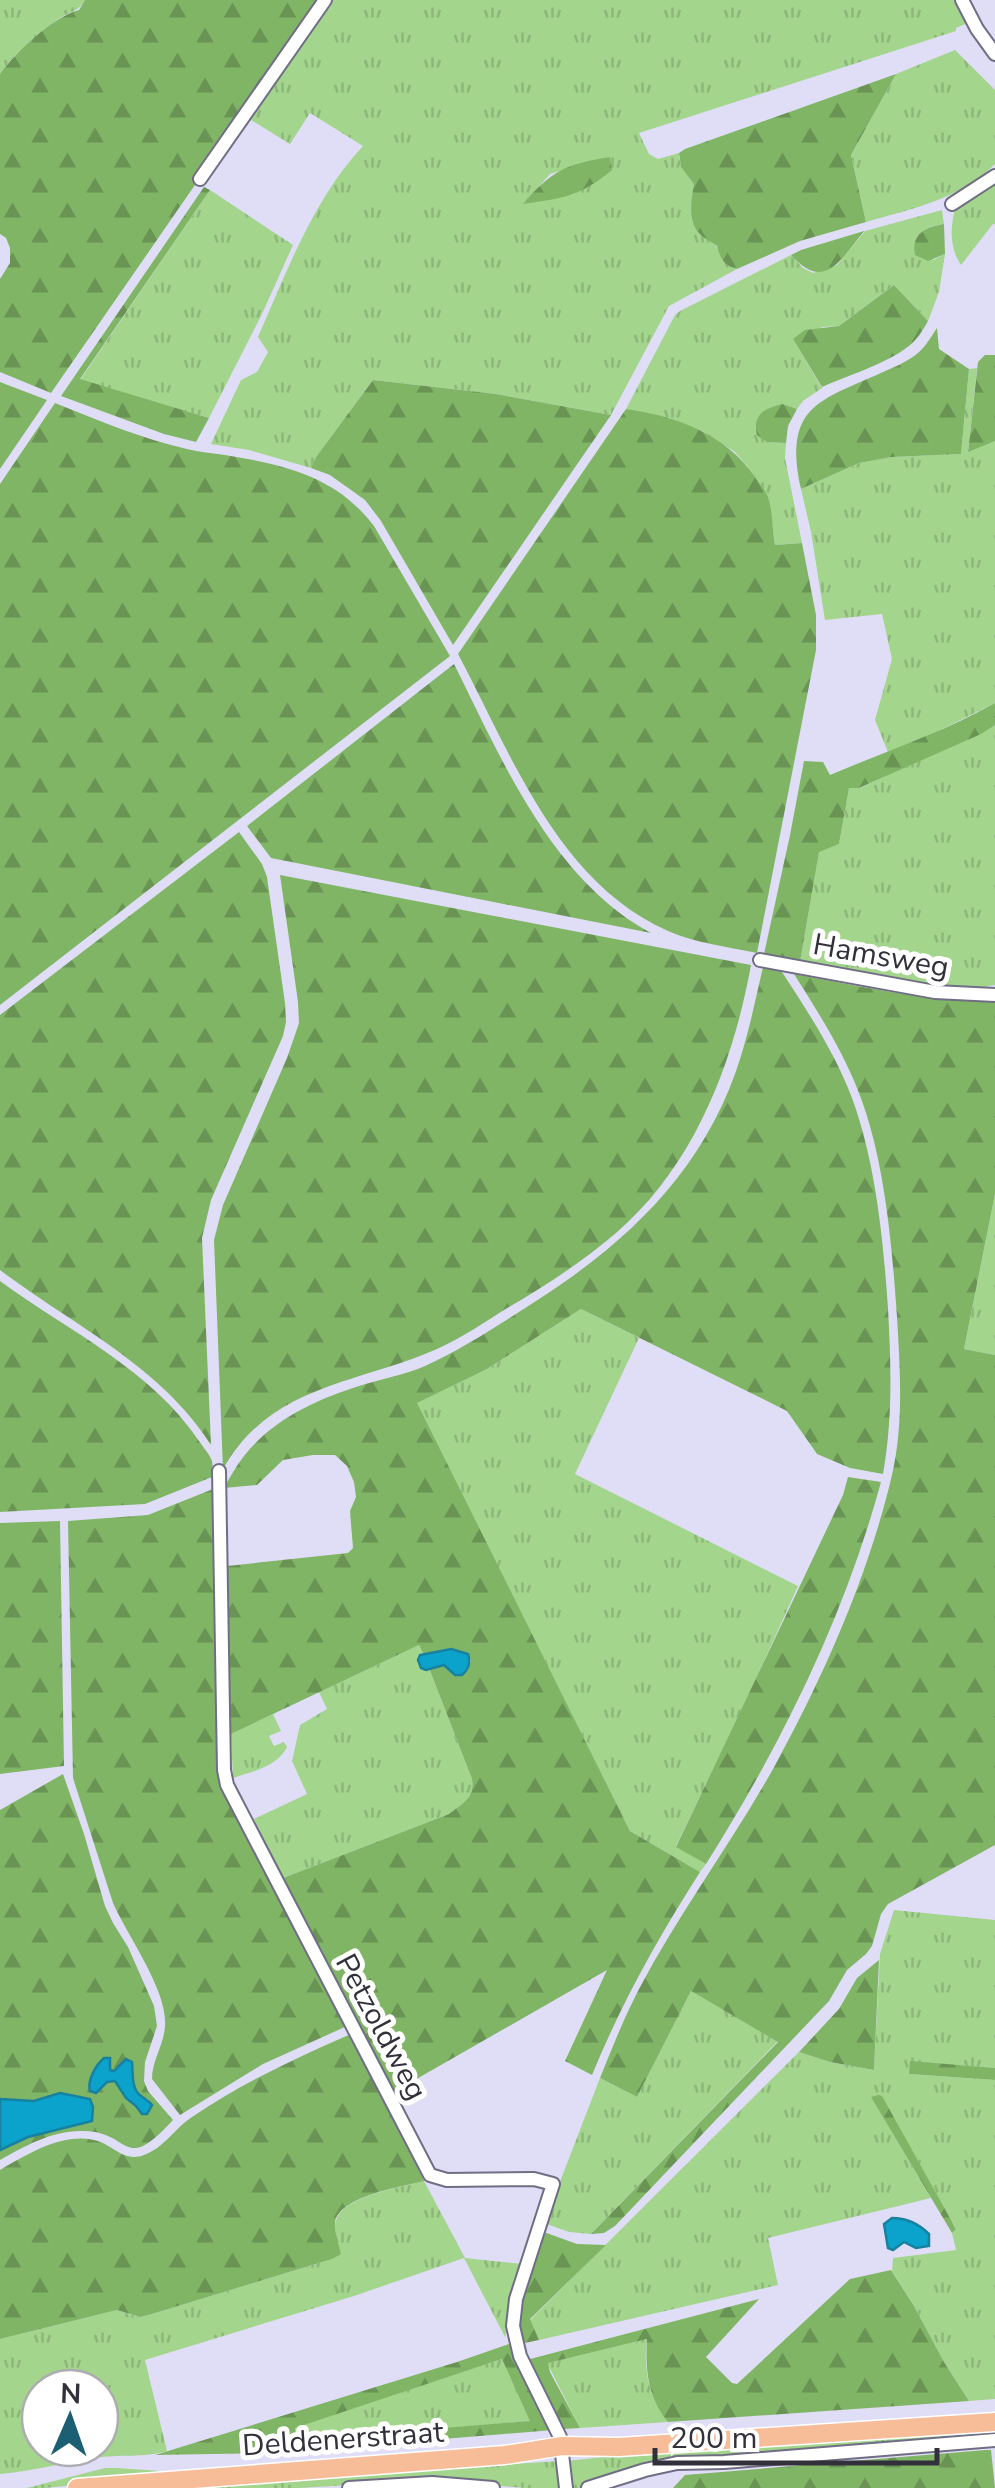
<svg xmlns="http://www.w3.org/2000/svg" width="995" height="2488" font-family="'Nunito Sans',sans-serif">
	<defs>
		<pattern id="grass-tufts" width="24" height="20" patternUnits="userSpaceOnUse" patternTransform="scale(2.5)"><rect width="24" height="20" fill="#a3d58c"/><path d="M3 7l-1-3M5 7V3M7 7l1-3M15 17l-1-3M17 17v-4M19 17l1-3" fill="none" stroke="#8db77a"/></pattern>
		<pattern id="forest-firs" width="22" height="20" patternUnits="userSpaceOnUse" patternTransform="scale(2.5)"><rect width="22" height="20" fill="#80b565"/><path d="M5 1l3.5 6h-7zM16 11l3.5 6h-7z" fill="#699454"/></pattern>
	</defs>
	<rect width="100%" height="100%" fill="#e0def7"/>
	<g fill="url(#grass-tufts)" fill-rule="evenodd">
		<path d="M0 0H85C78 12 71 11 60 18 38 32 15 53 0 74Z"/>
		<path d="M333 0H960L970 22 956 28V31L639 133 649 154 658 159 679 153C679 169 688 173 694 184L692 197 712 241C723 252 718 264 737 269L669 306 611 415 496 394 373 380 316 457 311 468 249 450 211 444 241 380 257 372 268 352 258 337C286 273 314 198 363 146L310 113 290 144 251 120ZM605 158H610L524 203 550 174Z"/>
		<path d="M955 50 995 90V164C961 199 911 209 866 222L851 155 896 74Z"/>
		<path d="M995 180V224H993L961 265C949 247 950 226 956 205Z"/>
		<path d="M210 190 293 245 262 314 209 418 80 380Z"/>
		<path d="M942 210 944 224C931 226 923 228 916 239L933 260 945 254 939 292 928 321 894 285 839 326 823 327 793 339 822 388 803 401 797 409 783 404 767 442 786 443 785 458 802 543 775 545 768 498 747 466 735 452 702 431 626 409 675 315 680 311 791 255 803 268 813 273 837 265 865 231Z"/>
		<path d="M977 368 968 451 995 441V703L916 742 888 752 875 720 892 659 882 614 825 620 811 532 801 489 859 463 892 457 961 454 969 369Z"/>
		<path d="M995 725V985L972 989 933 986 800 962 819 851 839 844 849 787 860 788Z"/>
		<path d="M995 1194V1355L964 1349Z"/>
		<path d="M581 1309 639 1338 575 1474 798 1586 746 1701 676 1846 706 1864 700 1872 630 1831 416 1403 487 1369Z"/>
		<path d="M419 1645 424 1655 420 1656 426 1670 429 1668 472 1779C475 1798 463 1803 449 1814L283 1878 254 1819 307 1794 292 1761 300 1725 327 1709 319 1692Z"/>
		<path d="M273 1714 281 1731 269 1736 274 1746 284 1742 287 1747C277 1767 253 1771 233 1778L231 1734Z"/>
		<path d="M894 1910 995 1920V2068L954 2065 909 2074 995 2080V2399L969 2401 944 2362 914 2306 892 2271 893 2258 956 2250 952 2233 956 2228 872 2098 931 2198 768 2238 778 2285 539 2340 530 2320 799 2052 830 2062 874 2070 880 1954Z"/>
		<path d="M691 1991 778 2041 591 2234 569 2232 544 2223 600 2078 637 2097Z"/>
		<path d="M424 2181 465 2258 523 2264 505 2337 464 2258 354 2296 145 2360 167 2451C144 2458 119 2454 95 2458 63 2463 32 2471 0 2474V2339L117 2310 139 2317 152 2314 332 2259C333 2246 332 2230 337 2218 345 2196 402 2187 424 2181ZM40 2388H100V2448H40Z"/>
		<path d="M647 2339C643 2368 649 2399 668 2422L580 2428 547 2363Z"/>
		<path d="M502 2359 531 2421 295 2441V2427Z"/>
		<path d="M995 2430V2437L673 2461 584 2488H572L567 2461 649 2452Z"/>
		<path d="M561 2461 562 2485 559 2488H524L434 2480 300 2488H189L285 2478Z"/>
		<path d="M105 2468H117L189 2473 46 2488H27Z"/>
	</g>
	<g fill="url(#forest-firs)" fill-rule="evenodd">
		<path d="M85 0H323L51 393 0 372V279L10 263V248L6 238 0 234V74C17 51 51 18 79 10Z"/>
		<path d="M896 74 851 155 866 222 800 241 737 269C724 266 720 258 717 246 712 242 707 240 702 236 687 224 691 201 694 184L681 167 679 153 685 149Z"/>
		<path d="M610 157 612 170C579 197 563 198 523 204 551 171 566 164 610 157Z"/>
		<path d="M204 187 210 190 80 379 209 418 196 442 164 434 61 396Z"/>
		<path d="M944 224 945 254 928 261 915 255C911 234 925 227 944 224Z"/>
		<path d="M864 231C841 259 825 293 791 255L801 250Z"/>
		<path d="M894 285 928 321C923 330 917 340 909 346 886 364 849 375 822 387L793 339 805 330 839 326Z"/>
		<path d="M937 328 939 349 969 369 961 454 892 457 859 463 801 489C783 406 819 401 883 372 895 367 908 361 918 353 926 346 931 337 937 328Z"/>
		<path d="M985 355H995V441L968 452 978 362Z"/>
		<path d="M373 380 496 394 611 415 453 645 381 521 365 500 330 475 311 468 316 457Z"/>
		<path d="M0 382 47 400 0 469Z"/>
		<path d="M55 403C98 420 142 439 187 449 199 452 213 453 225 455 285 465 336 476 374 526L450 656 0 1005V484Z"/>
		<path d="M783 404 797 409 788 426 786 443 767 442 757 435C752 414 765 408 783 404Z"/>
		<path d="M626 409C676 416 726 434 755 477 759 483 765 490 768 497 773 512 772 530 775 545L802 543 816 615V650L757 953C728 947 696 943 668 931 557 882 511 753 458 654Z"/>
		<path d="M454 664C502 760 552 880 651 933L271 858 247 826Z"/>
		<path d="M995 703V725L981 734 859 788H849L839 844 819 852 800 962 764 954 790 835 804 761 823 762 830 775C886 751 942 733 995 703Z"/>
		<path d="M239 832 262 864 267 877 285 1003 286 1022 283 1036 211 1200 202 1238 211 1445C160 1365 74 1326 0 1270V1015Z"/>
		<path d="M280 875 751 965C733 1064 694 1166 616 1233 583 1261 547 1285 509 1307 486 1321 462 1338 437 1349 358 1384 271 1384 223 1469L214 1240 223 1205 287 1058 299 1023 298 1002Z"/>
		<path d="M763 967 782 972C808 1012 835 1053 852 1098 876 1164 883 1238 888 1308 891 1364 893 1418 883 1474L850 1468 817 1454 787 1411 581 1309 487 1369 417 1403 630 1831 700 1872C658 1938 622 2002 592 2075L565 2061 607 1970 392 2093 283 1878 449 1814C463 1803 475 1798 472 1779L429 1668 444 1665 455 1675 467 1671 471 1661 468 1654C453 1647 440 1653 424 1655L419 1645 231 1734 227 1566 348 1553 353 1548 350 1511 356 1497 354 1482 347 1466 335 1455H313L283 1460 257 1485 224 1488C230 1477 236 1466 244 1456 272 1420 317 1399 359 1386 381 1379 404 1375 425 1366 464 1348 500 1324 536 1301 631 1240 707 1167 741 1056 750 1027 756 997 763 967Z"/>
		<path d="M794 974C861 986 927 1002 995 1001V1194L964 1349 995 1355V1845L888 1904 881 1914 872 1946 866 1954 847 1970 829 2001 615 2226 604 2233 591 2234 778 2042 691 1991 637 2097 600 2078C612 2048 624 2018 639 1989 679 1913 731 1844 773 1769 823 1678 868 1577 892 1475 904 1423 900 1369 897 1317 892 1246 885 1160 859 1093 843 1051 818 1012 794 974Z"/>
		<path d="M0 1281C68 1331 151 1369 199 1441 203 1447 210 1455 212 1461 213 1466 212 1472 212 1477L145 1504 0 1512Z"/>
		<path d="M848 1477 881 1482C844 1618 781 1745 706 1864L676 1847 843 1495Z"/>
		<path d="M213 1489 222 1768 347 2026 263 2064 180 2115 152 2079C152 2060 164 2045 165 2026 168 1991 127 1935 113 1903L73 1778 68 1521 148 1515Z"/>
		<path d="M60 1521 64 1766 0 1774V1523Z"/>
		<path d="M63 1774 84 1834 105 1906 113 1923 128 1947 154 2006 157 2026 145 2062 144 2081 148 2091 173 2120C122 2176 132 2131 83 2131 53 2130 25 2146 0 2160V2150L28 2137 63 2129 75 2124 60 2093 34 2101 0 2099V1810ZM104 2058H109L110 2070 114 2071 126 2059 131 2062C133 2081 129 2091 149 2100L142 2114 137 2106 126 2098 115 2081 107 2082 99 2062Z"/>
		<path d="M879 1960 874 2070 830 2062 799 2052 839 2009 857 1978Z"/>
		<path d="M351 2034 424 2181C402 2187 338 2196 335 2223 334 2233 339 2245 341 2254L332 2259 152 2314 140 2317 117 2310 0 2339V2170C28 2154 61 2133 94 2140 113 2144 123 2163 144 2155 164 2148 175 2128 192 2117 242 2083 296 2058 351 2034Z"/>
		<path d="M910 2061 995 2068V2080L909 2074Z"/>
		<path d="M879 2095 882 2096 956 2229 952 2233 871 2097Z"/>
		<path d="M541 2231 577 2244 606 2245 530 2319 539 2340 520 2344C512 2323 535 2256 541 2231Z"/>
		<path d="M891 2270 914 2306 944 2362 969 2401 668 2422C648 2398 645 2369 647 2339L548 2363 550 2372 580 2428 564 2429 530 2359 759 2299 706 2357 732 2383 737 2384 850 2279Z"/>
		<path d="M509 2344 553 2430 273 2453 155 2455 457 2362ZM502 2359 530 2421 295 2440V2428Z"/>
		<path d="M986 2450H991L995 2488H673L685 2475Z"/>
	</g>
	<g fill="#0ba3cb" stroke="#1781a0" stroke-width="2.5">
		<path d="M451 1649 468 1654C471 1663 469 1669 462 1675H455L444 1665 426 1670 421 1668 418 1660 420 1655Z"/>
		<path d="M104 2058H110V2070L114 2071 126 2059 132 2062C133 2073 131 2089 141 2096 145 2099 149 2101 152 2105L147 2114H142L136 2106 126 2098 115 2081 107 2082 96 2093 90 2091C87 2080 96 2065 104 2058Z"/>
		<path d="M60 2093 90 2099 93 2107 92 2121 28 2137 0 2150V2099L34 2101Z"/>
		<path d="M892 2218C907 2218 918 2223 929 2234V2246L916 2248 904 2242 893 2250 888 2248 884 2224Z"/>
	</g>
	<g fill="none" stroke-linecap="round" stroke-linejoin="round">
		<defs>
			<g id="minor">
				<path d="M962 0 977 29 995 54"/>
				<path d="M200 179 325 0"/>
				<path d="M952 204 995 176"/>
				<path d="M760 960 935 992 995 995"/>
				<path d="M219 1471 224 1770 227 1785 430 2175 447 2180 534 2179 553 2184 516 2299 513 2326 520 2356 560 2437 566 2488"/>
				<path d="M349 2488 432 2483 493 2488"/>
				<path d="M588 2488 645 2470 677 2463 724 2462 995 2440"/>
			</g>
			<path id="major" d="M77 2488 505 2455 562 2446 619 2447 995 2422"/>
		</defs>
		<use href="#minor" stroke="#706e85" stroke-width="16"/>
		<use href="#major" stroke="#fff" stroke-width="21"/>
		<use href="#minor" stroke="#fff" stroke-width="12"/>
		<use href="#major" stroke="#f7bd99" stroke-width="18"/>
	</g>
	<g text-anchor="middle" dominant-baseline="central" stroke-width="10" stroke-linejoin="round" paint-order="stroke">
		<g font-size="30" fill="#32313b" stroke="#fff">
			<text transform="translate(881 956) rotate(10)">Hamsweg</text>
			<text transform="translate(381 2027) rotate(62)">Petzoldweg</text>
			<text transform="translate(343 2439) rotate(-4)">Deldenerstraat</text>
		</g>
	</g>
	<g transform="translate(70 2418) rotate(2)"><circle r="48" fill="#ffffff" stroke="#adadb1" stroke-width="2.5"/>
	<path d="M0-8L18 38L0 25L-18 38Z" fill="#1c5f72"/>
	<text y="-15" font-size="28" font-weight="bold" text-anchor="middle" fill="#32313b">N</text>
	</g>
	<path d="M655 2448v15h282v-15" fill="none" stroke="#32313b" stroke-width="5"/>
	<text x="670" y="2448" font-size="30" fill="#32313b" stroke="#ffffff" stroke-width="8" paint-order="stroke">200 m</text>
</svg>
